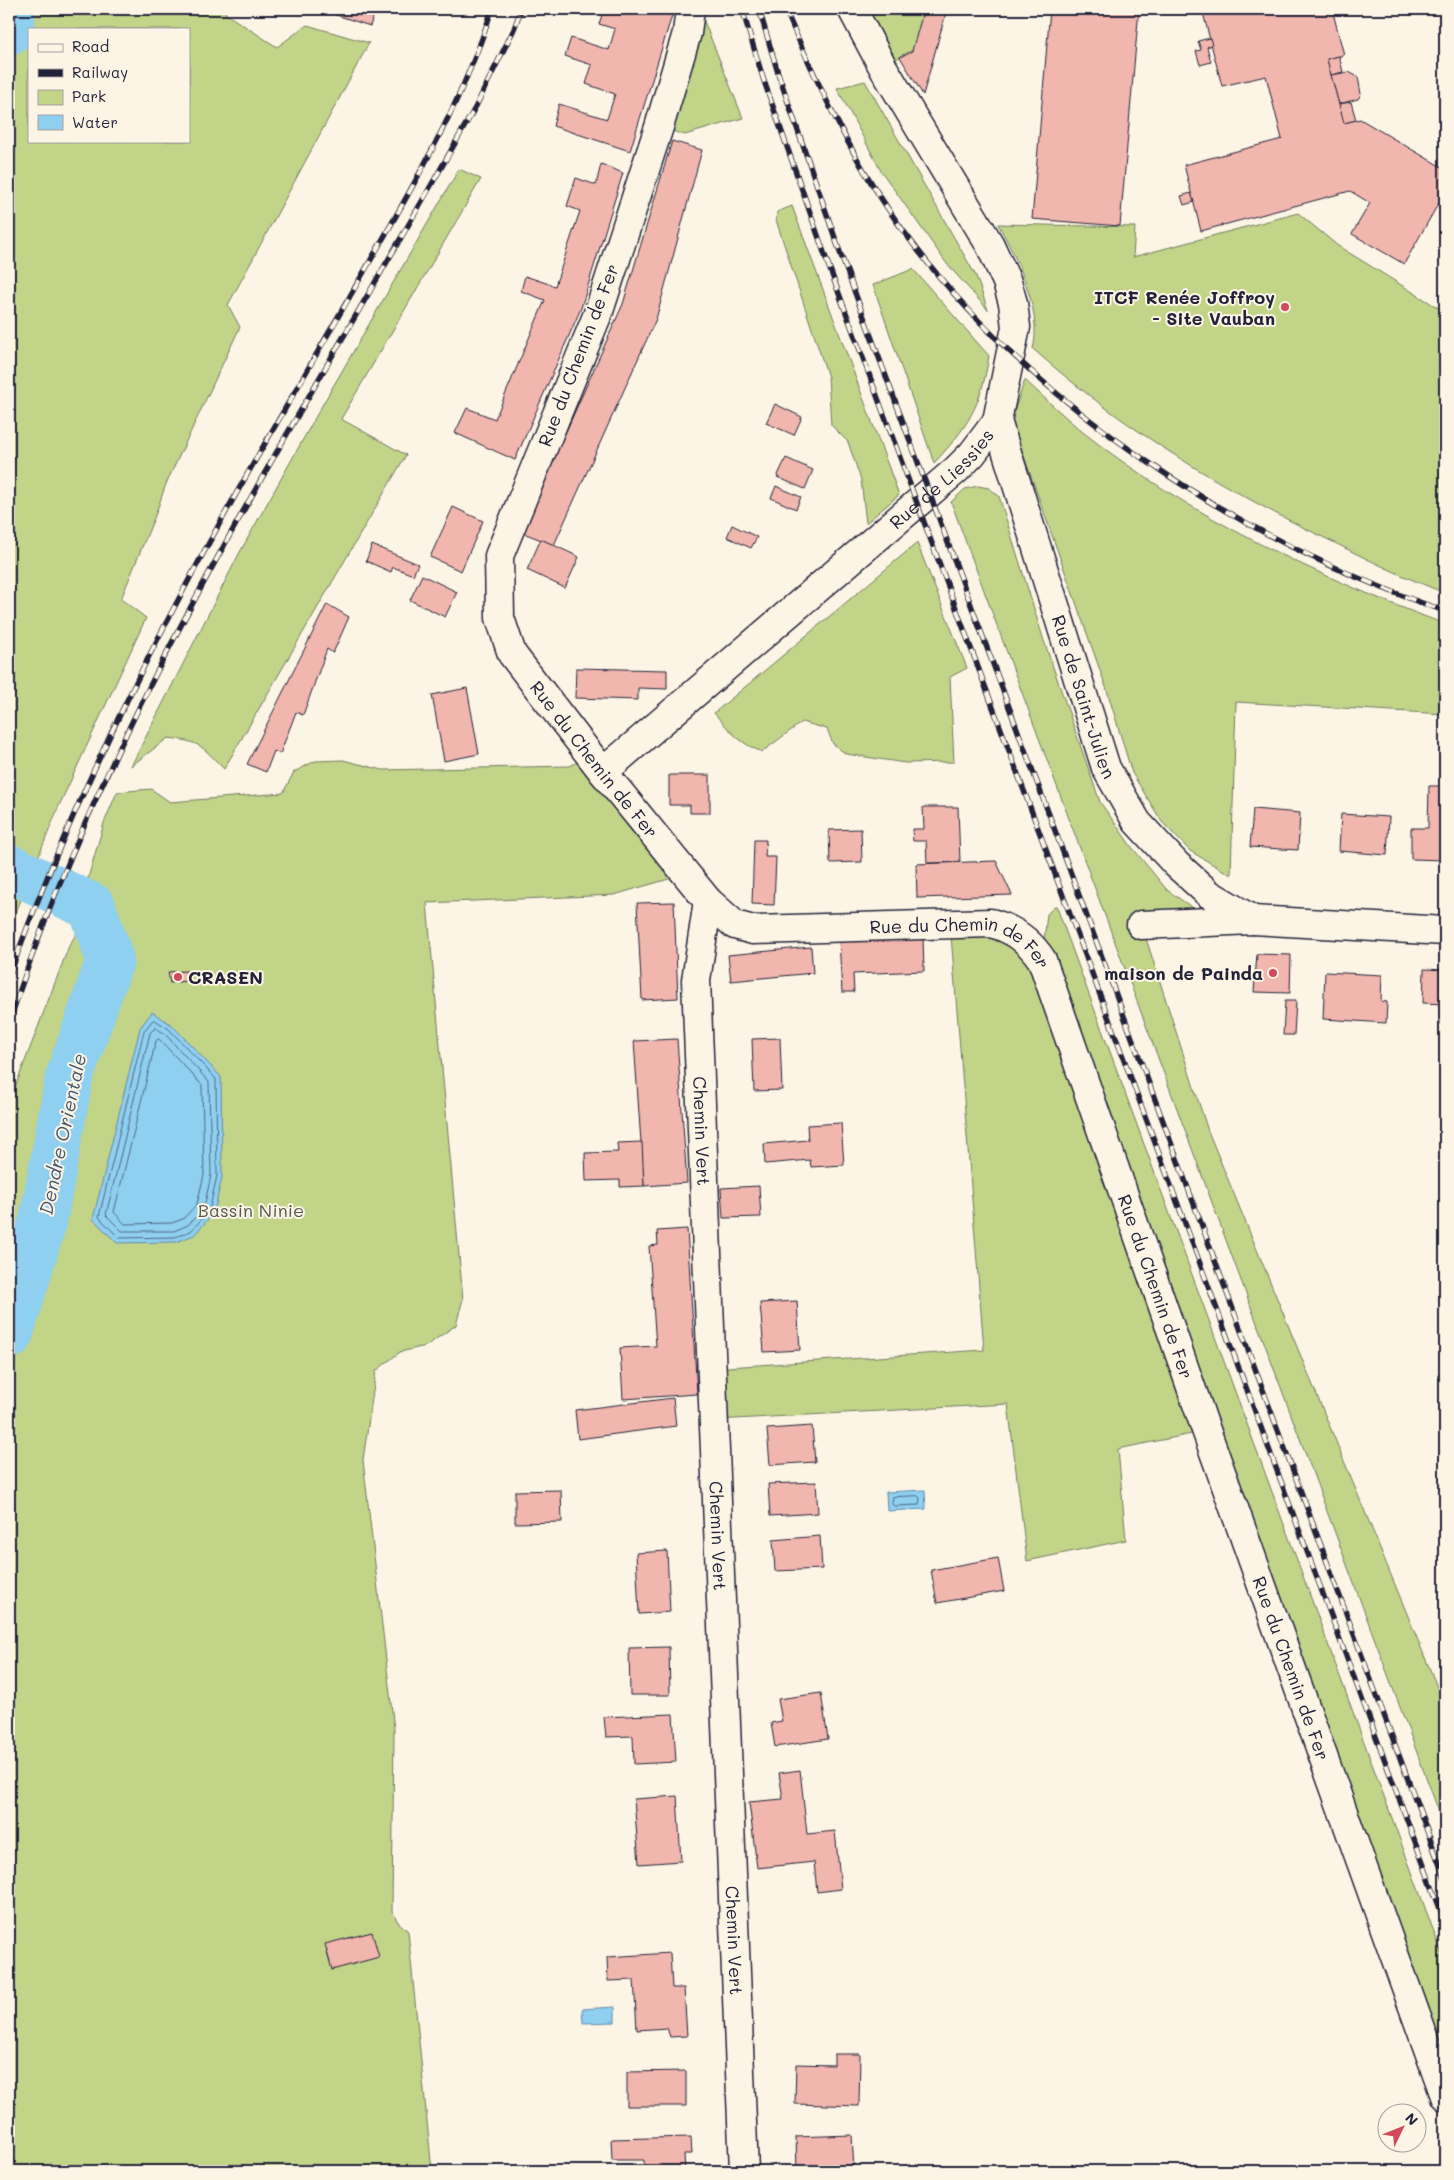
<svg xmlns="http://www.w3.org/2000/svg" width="1454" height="2180" font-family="Mali,sans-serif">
	<rect width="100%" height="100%" fill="#fcf5e5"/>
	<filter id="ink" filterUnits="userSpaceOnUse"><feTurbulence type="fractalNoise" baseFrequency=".02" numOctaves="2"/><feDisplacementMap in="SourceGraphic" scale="10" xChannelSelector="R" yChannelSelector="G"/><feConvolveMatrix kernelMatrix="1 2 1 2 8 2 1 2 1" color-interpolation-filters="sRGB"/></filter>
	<g filter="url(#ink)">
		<g fill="#c1d488" stroke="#727b62" fill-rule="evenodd">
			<path d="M9 9H225L226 14 277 47 307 25 369 43 228 305 240 327 166 484 156 513 121 599 146 618 58 808 9 930ZM29 29H189V141H29Z"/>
			<path d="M699 9 743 118 685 135 659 127Z"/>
			<path d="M852 9H931L912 71 903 54 884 69Z"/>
			<path d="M865 81 976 276 988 310 947 264 881 171 837 88Z"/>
			<path d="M459 169 481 179 341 419 406 455 224 769C201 746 202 742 168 738L131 766 240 552 320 409Z"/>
			<path d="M792 206 899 495 866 523 861 480 848 442 831 425 828 377 776 220 777 212Z"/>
			<path d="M1298 213 1338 246 1445 312V593C1408 579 1370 561 1335 543 1226 491 1123 429 1033 349 1043 311 1016 257 998 224L1135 227 1133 257Z"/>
			<path d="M913 269 989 356C981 406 968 427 934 463L873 285Z"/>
			<path d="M1025 380C1044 398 1064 416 1084 433 1191 517 1318 577 1445 624V714L1236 702 1231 875 1190 851 1162 822 1132 773 1106 687 1011 420Z"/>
			<path d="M978 486 989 488 999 496 1044 641 1100 802 1131 846 1167 890 1213 922 1142 926 1208 1131 1445 1706V1828L951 502 965 489Z"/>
			<path d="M917 543 967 668 950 677 954 762 905 763 846 754 833 744 827 729 802 722 762 752C739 743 730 731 714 713Z"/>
			<path d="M591 754 679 876 614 895 427 903 463 1299 456 1325 426 1346 400 1352 376 1371 363 1460 394 1729 392 1911 398 1922 408 1931 432 2171H9V1103L69 946 92 907 88 878 104 823 117 792 151 789 170 802 283 793 294 772 315 761 343 760 383 770 570 766Z"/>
			<path d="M1056 905 1445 1962V2096L1206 1431 1118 1449 1126 1540 1027 1561 1008 1404 716 1420 713 1368 984 1350 950 923 979 922 1042 959 1047 914Z"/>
		</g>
		<g fill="#8fcff0" stroke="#638aa8">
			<path d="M152 1012 172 1025 221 1077 222 1177 214 1213 194 1235 176 1242 117 1243 93 1219 140 1028Z"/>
			<path d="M925 1490 926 1509 887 1511 886 1492Z"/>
			<path d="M615 2007V2022L583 2023 582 2009Z"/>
		</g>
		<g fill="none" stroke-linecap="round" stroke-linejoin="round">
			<g stroke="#4e6783" stroke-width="1">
				<path d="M155 1020 169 1029 216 1079 217 1176 209 1211 191 1231 175 1237 119 1238 99 1217 144 1031 152 1021Z"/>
				<path d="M156 1028 165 1034 209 1082 211 1175 204 1208 188 1225 174 1231H122L106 1215 150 1033Z"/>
				<path d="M159 1039 202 1085 204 1175 197 1204 183 1219 172 1223 125 1224 114 1212 156 1041Z"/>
				<path d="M918 1496 920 1498 919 1505 894 1506 892 1504 893 1497Z"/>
			</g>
			<g stroke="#8fcff0" stroke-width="48">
				<path d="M9 31 12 9"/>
				<path d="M9 868 92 907 110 960 69 1078 43 1221 9 1335"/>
			</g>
		</g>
		<g fill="#f1b6ae" stroke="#22223b">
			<path d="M318 9H376L370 26Z"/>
			<path d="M604 9H674L630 151 553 126 559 104 607 119 615 94 586 84 592 65 565 56 571 38 609 50 615 29 599 24Z"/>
			<path d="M924 9H947L923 95 900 57 912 51Z"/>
			<path d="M1050 9H1139L1120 226 1032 219Z"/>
			<path d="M1202 9H1332L1344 55 1327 59 1344 123 1360 119 1445 169V192L1404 264 1352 234 1370 203 1350 191 1201 231 1184 165 1282 139 1266 76 1222 86Z"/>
			<path d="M1210 38 1212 45 1207 47 1211 62 1200 65 1196 51 1201 50 1198 41Z"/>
			<path d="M1339 56 1343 72 1331 75 1327 59Z"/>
			<path d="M1349 72 1358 77 1361 94 1358 99 1339 104 1331 75Z"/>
			<path d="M1351 102 1356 120 1344 123 1339 104Z"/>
			<path d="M672 141 702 150 656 319 554 545 521 532 623 304Z"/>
			<path d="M601 164 623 173 581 308 515 460 455 433 467 408 495 419 545 300 521 291 525 276 555 286 580 211 567 206 576 178 596 185Z"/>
			<path d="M1191 193 1194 202 1184 205 1181 196Z"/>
			<path d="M775 404 802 417 794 435 766 423Z"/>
			<path d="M786 458 813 470 805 489 777 477Z"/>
			<path d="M776 486 801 497 796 509 771 498Z"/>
			<path d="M453 507 483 521 461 571 430 557Z"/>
			<path d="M732 525 757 537 751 548 727 537Z"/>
			<path d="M541 539 579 557 565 588 527 570Z"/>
			<path d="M372 545 418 564 413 575 393 567 391 572 366 561Z"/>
			<path d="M422 575 457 592 445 617 410 600Z"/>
			<path d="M327 604 349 617 333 653 327 649 303 715 296 712 280 754 274 751 266 772 247 764Z"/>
			<path d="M576 668 667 670V689L638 688V700L575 698Z"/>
			<path d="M467 688 479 754 444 761 432 695Z"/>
			<path d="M669 775H710V813H690V805H669Z"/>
			<path d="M1429 786H1445V860L1411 859V828H1428Z"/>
			<path d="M923 807H958L960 862 927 863 926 841H913L912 829H924Z"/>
			<path d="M1253 809 1300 813 1298 850 1250 847Z"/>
			<path d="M1341 814 1389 817 1387 855 1339 851Z"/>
			<path d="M861 829 862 862 830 863 829 830Z"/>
			<path d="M754 840H766L765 857H776L774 905 752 904Z"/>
			<path d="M996 861 1012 895 917 898 916 864Z"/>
			<path d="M674 902 678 998 642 1000 637 903Z"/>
			<path d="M923 937 924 971 853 974 854 992H842L839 941Z"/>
			<path d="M811 947 813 973 731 981 728 955Z"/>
			<path d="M1257 954 1291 955 1290 993 1254 992Z"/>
			<path d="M1424 969 1445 970V1004L1423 1003Z"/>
			<path d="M187 971 186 981 170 983 168 972Z"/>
			<path d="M1325 972 1382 975 1381 1001 1387 1002 1386 1023 1323 1019Z"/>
			<path d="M1285 1001H1296L1294 1035H1283Z"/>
			<path d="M780 1038 782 1090 754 1091 752 1039Z"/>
			<path d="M677 1039 687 1183 644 1186 634 1041Z"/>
			<path d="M841 1123 844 1165 811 1167 810 1160 765 1164 764 1144 808 1140 807 1125Z"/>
			<path d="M642 1142 644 1186 620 1187V1180L586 1181 585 1153 618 1152 617 1143Z"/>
			<path d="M759 1186 761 1217 723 1218 721 1188Z"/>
			<path d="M687 1229 697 1394 623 1399 620 1348 656 1346 649 1246 658 1245 657 1231Z"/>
			<path d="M797 1301 800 1350 764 1352 760 1303Z"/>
			<path d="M673 1398 676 1426 578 1439 575 1410Z"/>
			<path d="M812 1426 815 1462 770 1465 767 1429Z"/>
			<path d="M816 1482 818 1513 770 1516 768 1484Z"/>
			<path d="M561 1490 562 1522 515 1523V1491Z"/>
			<path d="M820 1536 822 1569 775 1571 773 1540Z"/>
			<path d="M667 1551 670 1612 639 1614 636 1553Z"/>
			<path d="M998 1558 1004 1591 937 1603 931 1570Z"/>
			<path d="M669 1647 670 1695H630L629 1648Z"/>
			<path d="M821 1693 828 1739 775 1747 771 1723 782 1721 778 1699Z"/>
			<path d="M673 1714 676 1762 634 1764 633 1736 606 1737 604 1717Z"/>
			<path d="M800 1770 807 1834 835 1831 841 1889 817 1892 814 1862 757 1868 749 1802 783 1799 779 1773Z"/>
			<path d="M677 1796 681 1861 639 1864 634 1799Z"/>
			<path d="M372 1932 379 1957 332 1970 325 1944Z"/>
			<path d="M670 1953 672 1988H684L687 2036 670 2037 667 2028 637 2030 634 1980 608 1981 607 1957Z"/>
			<path d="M834 2054H860L859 2106 795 2104 796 2064 834 2065Z"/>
			<path d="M686 2071V2106H627V2072Z"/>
			<path d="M852 2135 854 2171H797L796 2137Z"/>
			<path d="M691 2137 692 2154H684L685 2171H644V2160H612L611 2139Z"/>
		</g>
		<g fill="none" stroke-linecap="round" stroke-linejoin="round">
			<defs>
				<g id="minor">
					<path id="s1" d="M690 9 687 33 659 127 599 311 499 556 500 618 512 654 603 772 708 901 735 925 753 930 991 923C1013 929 1029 940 1042 960L1206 1430 1445 2096"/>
					<path id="s2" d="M603 772 956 470 972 454 997 421"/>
					<path id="s3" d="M708 901 696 980 744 2171"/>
					<path d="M1141 925 1253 920"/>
				</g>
				<g id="tertiary">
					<path id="s4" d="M852 9 884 69 990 245 1007 282 1013 303 1016 327 997 421 1106 768 1137 822 1176 864 1209 894 1253 920 1445 931"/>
				</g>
			</defs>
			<use href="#minor" stroke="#22223b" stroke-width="31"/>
			<use href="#tertiary" stroke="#22223b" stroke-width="31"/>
			<use href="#minor" stroke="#fcf5e5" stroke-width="28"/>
			<use href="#tertiary" stroke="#fcf5e5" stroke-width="28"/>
			<defs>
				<g id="rail">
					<path d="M742 9 763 78 828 264 1445 1922"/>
					<path d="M759 9 778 73 842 258 1445 1879"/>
					<path d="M785 9C819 87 854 164 905 233 1031 406 1244 543 1445 611"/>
					<path d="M9 977C77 787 170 607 271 433 308 370 344 307 380 244 423 169 466 92 492 9"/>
					<path d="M9 1023C114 695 310 405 476 106L514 29 521 9"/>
				</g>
			</defs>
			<use href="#rail" stroke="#22223b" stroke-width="5.5"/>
			<use href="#rail" stroke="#fcf5e5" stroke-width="4" stroke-dasharray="11" stroke-linecap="butt"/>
		</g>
	</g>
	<g fill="#d1495b" stroke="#fcf5e5" stroke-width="2">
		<circle cx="1285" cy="307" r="5"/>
		<circle cx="1273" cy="973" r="5"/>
		<circle cx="178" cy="977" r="5"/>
	</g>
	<g text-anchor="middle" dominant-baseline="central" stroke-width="4" stroke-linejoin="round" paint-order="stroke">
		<g font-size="18" font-weight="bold" fill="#22223b" stroke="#fcf5e5" text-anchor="end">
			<text x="1275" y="297">ITCF Renée Joffroy<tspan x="1275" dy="21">- Site Vauban</tspan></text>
			<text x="1263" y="973">maison de Painda</text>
			<text x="188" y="977" text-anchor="start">CRASEN</text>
		</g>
		<g font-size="18" fill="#22223b" stroke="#fcf5e5">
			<text transform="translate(578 355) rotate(-69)">Rue du Chemin de Fer</text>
			<text stroke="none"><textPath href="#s2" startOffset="448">Rue de Liessies</textPath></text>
			<text stroke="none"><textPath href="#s4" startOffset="745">Rue de Saint-Julien</textPath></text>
			<text stroke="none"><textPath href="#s1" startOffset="814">Rue du Chemin de Fer</textPath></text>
			<text stroke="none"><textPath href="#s1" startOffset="1264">Rue du Chemin de Fer</textPath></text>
			<text stroke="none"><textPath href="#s3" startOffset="231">Chemin Vert</textPath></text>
			<text stroke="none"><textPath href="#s1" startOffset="1699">Rue du Chemin de Fer</textPath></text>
			<text stroke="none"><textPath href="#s3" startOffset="636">Chemin Vert</textPath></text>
			<text stroke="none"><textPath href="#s1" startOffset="2104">Rue du Chemin de Fer</textPath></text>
			<text stroke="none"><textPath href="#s3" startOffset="1041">Chemin Vert</textPath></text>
		</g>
		<g font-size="18" fill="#525752" stroke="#fcf5e5">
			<text x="251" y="1210">Bassin Ninie</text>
		</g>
		<g font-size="19" font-style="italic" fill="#435671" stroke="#fcf5e5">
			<text transform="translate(62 1134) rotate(-78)">Dendre Orientale</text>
		</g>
	</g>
	<rect width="1454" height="2180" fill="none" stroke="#fcf5e5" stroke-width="30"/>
	<rect x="15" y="15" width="1424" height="2150" fill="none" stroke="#22223b" stroke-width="2" filter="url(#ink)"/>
	<rect x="28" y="28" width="162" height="115" fill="#fcf5e5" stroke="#a5a1a1"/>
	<rect x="38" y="44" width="25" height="8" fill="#fcf5e5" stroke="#a5a1a1"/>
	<text x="72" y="52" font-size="15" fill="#22223b">Road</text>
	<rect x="38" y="69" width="25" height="8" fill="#22223b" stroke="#a5a1a1"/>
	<text x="72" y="78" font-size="15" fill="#22223b">Railway</text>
	<rect x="38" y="90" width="25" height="15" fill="#c1d488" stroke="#a5a1a1"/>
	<text x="72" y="102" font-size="15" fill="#22223b">Park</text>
	<rect x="38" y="115" width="25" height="15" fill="#8fcff0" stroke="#a5a1a1"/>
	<text x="72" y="128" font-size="15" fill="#22223b">Water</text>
	<g transform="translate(1402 2128) rotate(47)"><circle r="24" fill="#fcf5e5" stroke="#a5a1a1"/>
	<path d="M0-4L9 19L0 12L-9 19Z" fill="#d1495b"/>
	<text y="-8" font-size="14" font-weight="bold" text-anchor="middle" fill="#22223b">N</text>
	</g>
</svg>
